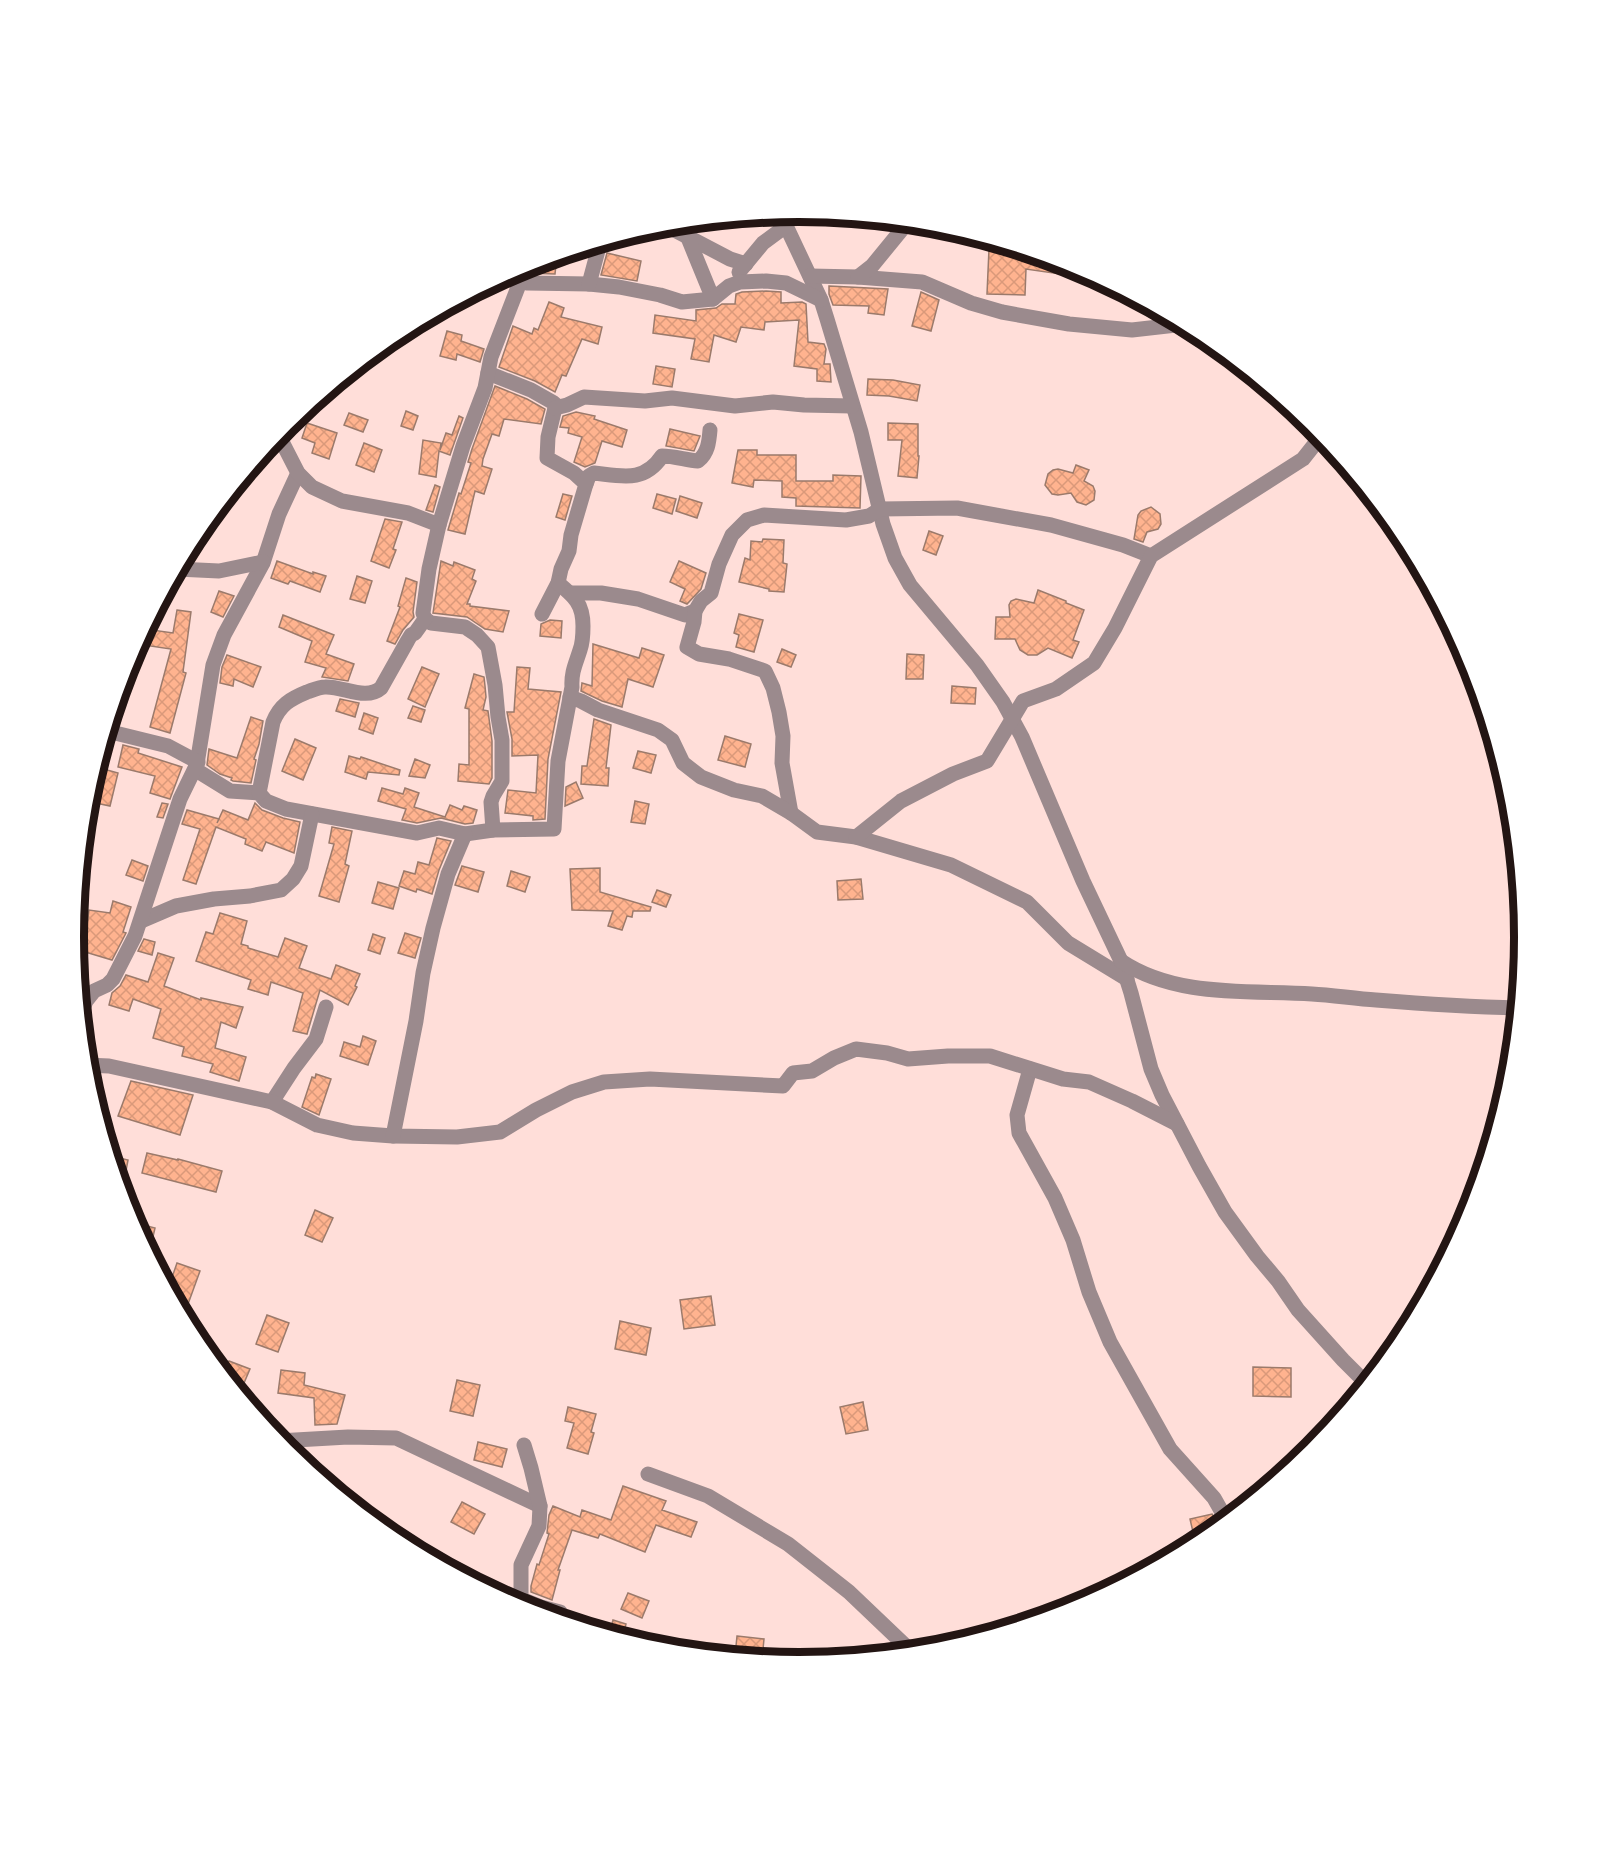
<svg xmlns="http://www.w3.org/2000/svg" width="1599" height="1875" font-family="'Fira Sans',sans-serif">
	<defs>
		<pattern id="building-cross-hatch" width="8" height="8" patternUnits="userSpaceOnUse" patternTransform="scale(1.5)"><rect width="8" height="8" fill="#ffb38f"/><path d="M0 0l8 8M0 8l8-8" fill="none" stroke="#da997a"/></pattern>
	</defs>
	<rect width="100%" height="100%" fill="#ffded9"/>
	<g fill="url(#building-cross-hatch)" stroke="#9b7a6b" stroke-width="1.5">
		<path d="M989 249 1027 252 1078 267 1089 273 1088 278 1026 269 1025 295 987 294Z"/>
		<path d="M607 253 641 261 637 281 601 275Z"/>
		<path d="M557 256 555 274 528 273 515 270Z"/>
		<path d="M829 286 888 289 884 315 868 313 869 306 833 305 829 294Z"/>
		<path d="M766 291 781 292V303L802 302 806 304 808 342 824 344 826 349 824 364H830L831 382 817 381V369L794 366 799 320 765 322 764 330 741 327 736 342 714 335 709 362 691 359 695 339 653 333 655 315 696 321V310L716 308 722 304H735L736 294 742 292Z"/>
		<path d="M921 292 939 300 931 331 912 326Z"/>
		<path d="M549 302 564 308 561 317 602 327 598 344 582 339 566 376 562 375 555 392 535 381 499 367 513 326 532 334 534 328 538 330Z"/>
		<path d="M447 331 462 335 461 341 484 349 480 362 457 354 456 360 440 356Z"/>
		<path d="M656 366 675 369 672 387 653 384Z"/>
		<path d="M868 379 893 380 920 385 917 401 889 396 867 395Z"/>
		<path d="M495 386 527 399 545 409 541 424 504 419 499 436 492 434 483 459 482 466 492 469 484 494 475 491 465 534 448 530 459 493 461 494 471 463 468 462 472 449Z"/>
		<path d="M406 411 418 416 413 430 401 426Z"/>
		<path d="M576 412 595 416 594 419 627 430 622 447 602 441 595 463 585 467 574 462 582 437 568 433 569 428 560 427 563 416Z"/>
		<path d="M349 413 368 420 363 432 344 425Z"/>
		<path d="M459 416 463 418 450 455 439 451 436 477 419 474 423 440 441 443 440 450 446 433 452 435Z"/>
		<path d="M307 423 337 433 329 459 312 453 315 443 302 438Z"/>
		<path d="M888 423 918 424V456H919L917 478 898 476 902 440H888Z"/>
		<path d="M670 429 700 436 694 451 666 446Z"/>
		<path d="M364 443 382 450 374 472 356 465Z"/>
		<path d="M738 450H757V455H796V481H833V475L861 476 860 508 796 506V498L782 497V481L754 480 753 487 732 483Z"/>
		<path d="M1076 465 1089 470 1084 481 1093 486 1095 491 1094 500 1086 505 1077 502 1071 493 1058 495 1052 494 1045 485 1048 474 1053 470 1058 469 1073 473Z"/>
		<path d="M435 485 440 487 433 512 426 510Z"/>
		<path d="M563 494 572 496 565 520 556 517Z"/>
		<path d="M657 494 676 499 672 514 653 508Z"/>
		<path d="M680 496 702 503 697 518 676 511Z"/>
		<path d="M1151 507 1160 514 1161 524 1158 529 1147 532 1143 542 1134 539 1138 515 1141 511Z"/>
		<path d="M385 519 402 522 393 549 396 550 389 568 371 561Z"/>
		<path d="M929 531 943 536 936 555 923 550Z"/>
		<path d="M763 539 784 540 783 563 787 564 784 592 769 591V589L739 582 745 558 750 560 751 541 762 542Z"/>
		<path d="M277 561 313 574V572L326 576 320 592 290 581 288 584 271 578Z"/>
		<path d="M441 561 453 566 454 562 475 570 472 579 476 581 467 604H470V606L509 611 503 632 485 629 467 617 433 613Z"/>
		<path d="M679 561 706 573 701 589 687 604 680 601 685 589 670 582Z"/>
		<path d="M357 576 372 581 365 603 350 599Z"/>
		<path d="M406 578 417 582 413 612 414 617 403 630 395 644 387 641 400 607 398 606Z"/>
		<path d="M1038 590 1066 601V603L1084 610 1073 640 1079 642 1072 658 1048 648 1037 655H1028L1020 650 1015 639H995L996 617H1010L1009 605 1011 601 1016 599 1034 603Z"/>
		<path d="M219 591 234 596 223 617 211 612Z"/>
		<path d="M177 610 191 612 183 672 186 673 170 733 150 727 171 649 137 644 145 629 173 633Z"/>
		<path d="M739 614 763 620 754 652 736 647 739 635 734 633Z"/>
		<path d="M283 615 334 635 326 654 354 664 348 681 322 677 326 668 305 662 312 641 279 627Z"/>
		<path d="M550 620 562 621 561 638 540 636 541 624Z"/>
		<path d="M593 644 639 658 642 648 664 655 653 687 628 679 622 707 602 701 581 691 582 683 592 686Z"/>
		<path d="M782 649 796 655 791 667 777 662Z"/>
		<path d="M907 654 924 655 923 679H906Z"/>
		<path d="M227 655 261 667 253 687 234 679 233 686 220 683 222 667Z"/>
		<path d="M422 667 439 674 425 707 408 699Z"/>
		<path d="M517 667 530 668 528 689 561 692 548 759 545 819 533 820V816L505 813 508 790 536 793 538 755 512 756V739L507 712H514Z"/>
		<path d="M474 674 484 677 485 686 486 697 483 710 488 711 492 741V778L489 784 458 781 459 764 469 765V709L465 708Z"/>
		<path d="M952 686 976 688 975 704 951 703Z"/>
		<path d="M340 699 359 703 355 717 336 711Z"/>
		<path d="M413 706 425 710 421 722 408 718Z"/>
		<path d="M364 713 378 718 373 734 359 729Z"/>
		<path d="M251 717 263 721 259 744 254 759 256 760 251 783 233 781 231 780 232 778 220 774 207 765 209 749 237 758Z"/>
		<path d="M594 719 611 725 606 768H609L608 786 581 784 582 766H587Z"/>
		<path d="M725 736 751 744 745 767 718 760Z"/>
		<path d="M295 739 316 748 303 780 282 771Z"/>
		<path d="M123 745 139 749 138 753 182 767 170 799 150 793 155 776 118 767Z"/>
		<path d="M638 751 656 755 651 773 633 768Z"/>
		<path d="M349 756 360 759 361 757 400 770 399 775 368 772 366 779 345 772Z"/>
		<path d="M415 759 430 765 425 778 409 776Z"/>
		<path d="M100 768 118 773 110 806 91 802Z"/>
		<path d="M576 782 583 798 565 806 566 787Z"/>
		<path d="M382 788 403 794 405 788 419 793 414 807 445 817 450 805 462 810 464 806 477 810 473 823 465 824 441 818 417 823 402 820 406 809 378 801Z"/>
		<path d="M635 801 649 804 645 824 631 822Z"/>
		<path d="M162 803 168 804 163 818 157 817Z"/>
		<path d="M255 803 262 810 283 818 300 822 294 853 266 842 262 851 245 844 246 839 216 827 196 884 183 880 200 829 182 824 187 810 219 819 217 823 223 810 248 820Z"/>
		<path d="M332 827 352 831 345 864 349 866 339 902 319 896 334 844 329 843Z"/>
		<path d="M437 838 451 841 439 870 432 894 417 889 416 892 399 886 404 871 415 874 418 862 429 865Z"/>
		<path d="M132 860 148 866 143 881 126 875Z"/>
		<path d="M462 866 484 872 478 892 455 885Z"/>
		<path d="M600 868V892L651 907 650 911H633L632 917 627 916 622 930 608 926 613 911 572 910 570 869Z"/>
		<path d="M511 871 530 877 525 892 507 886Z"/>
		<path d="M861 879 863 899 838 900 837 881Z"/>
		<path d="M378 882 399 888 393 909 372 903Z"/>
		<path d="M657 890 671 895 666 907 652 902Z"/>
		<path d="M113 901 131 907 123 932 126 933 112 960 75 949 74 937 75 921 87 925 89 910 110 913Z"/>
		<path d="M220 913 247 921 241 944 248 946V948L278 957 285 938 307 946 299 968 331 979 336 965 360 974 355 986 357 987 348 1005 320 990 307 1034 293 1031 303 993 271 982 268 995 248 989 251 980 196 961 206 932 213 934Z"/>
		<path d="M405 933 421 938 415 958 398 953Z"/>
		<path d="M373 934 385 938 380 954 368 950Z"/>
		<path d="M144 939 155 942 152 955 138 951Z"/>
		<path d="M158 953 174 958 164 986 201 1000V998L243 1007 236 1028 221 1022 215 1048 246 1057 239 1081 210 1072 213 1064 182 1056 184 1047 153 1038 161 1009 133 999 129 1011 109 1005 112 993 120 986 126 975 148 982Z"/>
		<path d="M363 1036 376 1041 368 1065 340 1056 344 1042 360 1047Z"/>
		<path d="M316 1074 331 1079 319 1115 302 1107 312 1077 315 1078Z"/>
		<path d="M131 1081 193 1095 180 1135 118 1116Z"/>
		<path d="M147 1153 178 1160V1159L222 1171 216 1192 142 1173Z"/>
		<path d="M111 1156 128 1160 122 1192 113 1164Z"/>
		<path d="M315 1210 333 1218 322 1242 305 1235Z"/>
		<path d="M132 1222 155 1228 149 1254 141 1238Z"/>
		<path d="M177 1263 200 1271 183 1318 168 1289Z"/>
		<path d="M711 1296 715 1325 684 1329 680 1300Z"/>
		<path d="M267 1315 289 1323 278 1352 256 1344Z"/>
		<path d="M620 1321 651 1328 646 1355 615 1349Z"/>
		<path d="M229 1361 250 1369 241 1390 233 1387 223 1374Z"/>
		<path d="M1253 1367 1291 1368V1397L1253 1396Z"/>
		<path d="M281 1370 305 1373 304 1385 345 1395 337 1424 315 1425 314 1398 278 1393Z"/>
		<path d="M457 1380 480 1385 473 1416 450 1411Z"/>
		<path d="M863 1402 868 1430 846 1434 840 1407Z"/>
		<path d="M568 1407 596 1414 591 1432 594 1433 588 1454 567 1448 574 1423 565 1421Z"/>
		<path d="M478 1442 507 1449 502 1467 474 1460Z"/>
		<path d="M623 1486 666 1501 662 1510 697 1522 691 1537 656 1525 645 1552 600 1534 598 1538 572 1530 558 1570H560L552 1600 531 1592V1586L537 1564 539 1565 549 1534 547 1533 549 1515 553 1506 580 1517 582 1510 611 1520Z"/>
		<path d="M462 1502 485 1514 474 1534 451 1522Z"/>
		<path d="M1212 1514 1220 1527 1196 1545 1190 1519Z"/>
		<path d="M628 1593 649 1601 642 1618 621 1609Z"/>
		<path d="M613 1620 626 1624 622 1639 609 1635Z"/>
		<path d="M737 1636 764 1639 762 1659 735 1656Z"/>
	</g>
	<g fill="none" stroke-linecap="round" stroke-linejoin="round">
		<g stroke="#9b8a8d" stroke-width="15">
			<path d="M780 213 821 300 827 319 861 432 883 524 895 558 910 585 977 665 1003 702 1022 737 1083 881 1121 961 1131 993 1151 1069 1162 1095 1199 1166 1225 1212 1257 1256 1278 1281 1298 1310 1343 1360 1367 1384"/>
			<path d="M665 225 730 259 746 264"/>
			<path d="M686 233 713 299"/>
			<path d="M739 272 763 243 786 226"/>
			<path d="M810 276 858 277 922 282 971 303 1002 312 1069 324 1132 330 1185 324"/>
			<path d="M502 277 527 283 589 284 619 287 660 295 682 302 713 299 729 286 740 282 766 281 786 283 821 300"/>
			<path d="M858 277 872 266 908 222"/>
			<path d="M589 284 600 243"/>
			<path d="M488 373 531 390 554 403 555 408 548 437 547 458 574 473 586 484 571 535 569 551 561 569 558 583 542 614"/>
			<path d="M555 408 567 405 584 397 645 401 672 398 735 406 773 402 804 405 852 406"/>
			<path d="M298 473 279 514 263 563 224 635 213 665 196 770 230 791 259 793 266 801 286 809 417 833 439 828 465 834 493 830 554 829 558 761 572 687C571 672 576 663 580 650 583 642 583 635 583 626 583 604 575 597 558 583"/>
			<path d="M586 484 589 476 594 473C622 476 644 483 662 456 674 456 686 460 698 461 708 453 709 442 710 430"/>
			<path d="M439 525 463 446 485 388 491 357 520 282"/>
			<path d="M177 569 219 571 263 562"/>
			<path d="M570 593H601L638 599 685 615 695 611 701 601 711 593 719 564 732 535 747 520 764 515 846 520 869 516 880 509 957 508 1051 525 1123 545 1151 556"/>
			<path d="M695 611 694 622 687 647 699 654 729 659 765 671 773 688 779 712 783 736 782 763 791 813"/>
			<path d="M425 619 431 623 465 627 477 635 488 647 495 685 498 717 502 740V781L493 796 491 802 493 830"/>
			<path d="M570 697 581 701 598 710 658 730 672 740 683 763 701 777 734 790 762 796 791 813 817 832 856 837 951 865 1027 902 1068 943 1127 979"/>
			<path d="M259 793 273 722C280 705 290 699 307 692 313 690 319 687 325 687 343 686 366 701 381 688L408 640 411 635 415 633 425 619 423 613 429 569 439 525 408 513 342 501 312 487 298 473 278 434"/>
			<path d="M856 837 901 801 953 774 987 761 1023 701 1056 689 1094 663 1115 628 1151 556 1303 459 1322 435"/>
			<path d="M141 921 176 906 214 899 250 896 281 890 293 879 301 866 312 814"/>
			<path d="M1121 961C1176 998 1249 990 1312 994 1334 995 1355 999 1376 1000 1424 1004 1471 1007 1519 1008"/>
			<path d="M81 1013 86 1001 94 991 107 985 113 979 135 936 180 799 198 762 168 746 107 731"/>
			<path d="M86 1065 109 1066 272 1102 294 1068 316 1039 326 1007"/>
			<path d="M1030 1069 1017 1115 1019 1133 1055 1198 1073 1240 1089 1292 1110 1342 1170 1449 1214 1498 1227 1521"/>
			<path d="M272 1102 317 1125 353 1133 393 1136 457 1137 500 1132 536 1110 572 1092 604 1082 650 1079 783 1086 793 1073 812 1071 834 1058 856 1049 887 1053 908 1059 948 1056H990L1063 1079 1089 1082 1132 1101 1177 1124"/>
			<path d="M393 1136 416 1021 423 973 433 928 448 874 465 834"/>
			<path d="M278 1441 348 1437 396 1438 540 1506"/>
			<path d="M524 1445 531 1468 540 1506 539 1526 521 1565V1599L541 1607 560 1612 559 1620"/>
			<path d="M648 1474 708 1496 788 1544 849 1592 912 1652"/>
		</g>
	</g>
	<path d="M0 0H1599V1875H0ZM84 937a715 715 0 1 1 1430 0a715 715 0 1 1-1430 0Z" fill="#fff" fill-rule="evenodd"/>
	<path fill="none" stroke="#231513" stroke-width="8" d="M84 937a715 715 0 1 1 1430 0a715 715 0 1 1-1430 0Z"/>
</svg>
